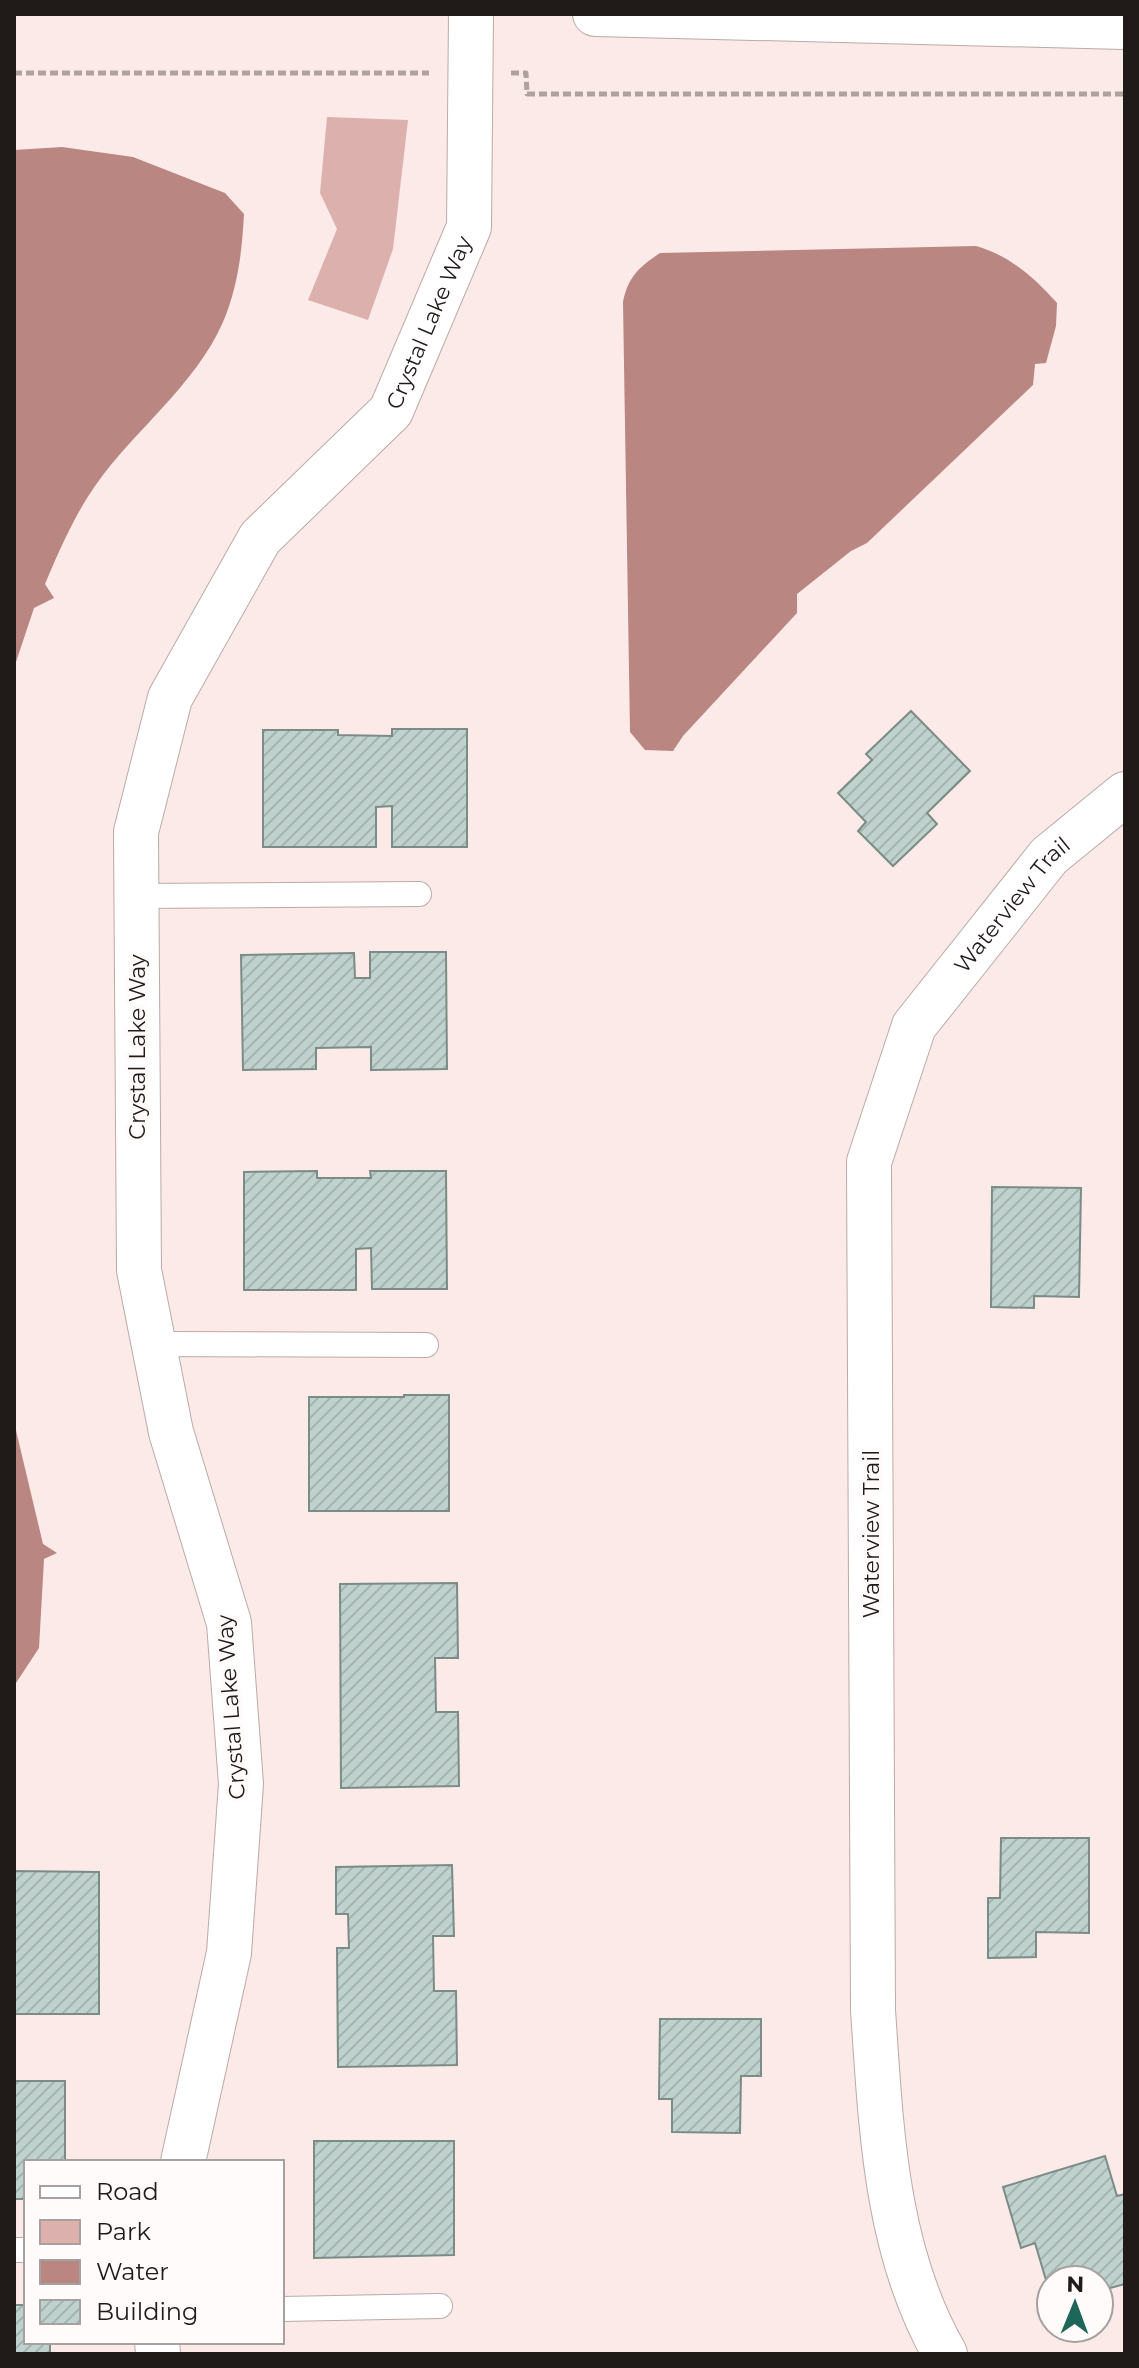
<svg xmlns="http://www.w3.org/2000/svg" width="1139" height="2368" font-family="Montserrat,sans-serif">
	<defs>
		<pattern id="building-hatch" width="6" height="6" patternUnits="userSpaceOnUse" patternTransform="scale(2)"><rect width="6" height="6" fill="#c0d2ce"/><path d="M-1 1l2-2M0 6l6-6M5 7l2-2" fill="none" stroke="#a5b4b0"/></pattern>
	</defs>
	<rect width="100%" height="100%" fill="#fceae8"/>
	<path fill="#dcb1ad" d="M327 117 408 120 393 249 368 320 308 300 337 229 320 193Z"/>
	<g fill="#b98682">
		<path d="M62 147 133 157 225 193 244 214C242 251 238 287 223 322 195 386 134 430 95 486 74 516 59 551 45 584L54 598 34 608 14 668V150Z"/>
		<path d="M976 246C1010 256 1034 277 1057 303L1056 326 1046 363 1035 364 1033 385 867 543 851 551 797 594V613L683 736 673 751 645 750 630 732 623 302C628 277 639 267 660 253Z"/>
		<path d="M14 1422 43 1544 57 1553 44 1559 39 1648 14 1686Z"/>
	</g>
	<g fill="url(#building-hatch)" stroke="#7b8c87" stroke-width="2">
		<path d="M911 711 970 771 927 813 937 824 893 866 858 831 866 822 838 793 872 760 866 754Z"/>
		<path d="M392 729H467V847H392V806L376 807V847H263V730H338V735L392 736Z"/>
		<path d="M370 952H446L447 1069 371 1070V1047L316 1048V1069L243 1070 241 955 354 953 355 978H370Z"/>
		<path d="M317 1171V1178H371L370 1171H446L447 1289H372L371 1248 356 1249V1290H244V1172Z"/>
		<path d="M992 1187 1081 1188 1079 1297 1034 1296V1308L991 1307Z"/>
		<path d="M404 1395H449V1511H309V1397H404Z"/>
		<path d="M457 1583 458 1658H435L436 1712H458L459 1786 341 1788 340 1584Z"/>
		<path d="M1001 1838H1089V1933L1036 1932V1957L988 1958V1898H1000Z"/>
		<path d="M452 1865 454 1936H433L434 1991H456L457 2065 338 2067 337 1948H349L348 1914H336V1867Z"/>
		<path d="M14 1871 99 1872V2014H14Z"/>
		<path d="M660 2019H761V2076H741L740 2133 672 2132V2099H659Z"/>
		<path d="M14 2081H65V2162H26V2199H14Z"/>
		<path d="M314 2141H454V2255L314 2258Z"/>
		<path d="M1105 2156 1117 2196 1125 2194V2284L1099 2291V2280H1051V2297L1035 2243 1021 2248 1003 2187Z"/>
		<path d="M14 2305H26V2342H50V2354H14Z"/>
	</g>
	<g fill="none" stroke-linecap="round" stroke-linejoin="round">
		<defs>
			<g id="lane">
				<path d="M136 896 419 894"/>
				<path d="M154 1344 426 1345"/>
				<path d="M14 2250H26"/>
				<path d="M282 2309 440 2306"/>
			</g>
			<g id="street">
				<path id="s1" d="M183 2162 229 1953 241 1784 229 1623 171 1432 139 1270 136 832 170 698 260 538 391 411 469 227 471 14"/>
				<path d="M157 2342 158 2354"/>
				<path id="s2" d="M945 2354C885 2250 881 2126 873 2010L869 1162 914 1026 1049 856 1125 794"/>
			</g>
			<path id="secondary" d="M595 14 1125 27"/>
		</defs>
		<use href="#lane" stroke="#bbaaa8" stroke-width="26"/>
		<use href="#street" stroke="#bbaaa8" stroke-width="46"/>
		<use href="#secondary" stroke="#bbaaa8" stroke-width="46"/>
		<g stroke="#afa1a0" stroke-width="5" stroke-dasharray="8 4" stroke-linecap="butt">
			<path d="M14 73H429"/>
			<path d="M511 73H526L527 94H1125"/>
		</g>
		<use href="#lane" stroke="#fff" stroke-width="24"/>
		<use href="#street" stroke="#fff" stroke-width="44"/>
		<use href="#secondary" stroke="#fff" stroke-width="44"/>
	</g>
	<g text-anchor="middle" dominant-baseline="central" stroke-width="8" stroke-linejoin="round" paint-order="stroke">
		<g font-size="22" fill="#201a19" stroke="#fefbfa">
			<text stroke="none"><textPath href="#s1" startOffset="1948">Crystal Lake Way</textPath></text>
			<text stroke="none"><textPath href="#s2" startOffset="1502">Waterview Trail</textPath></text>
			<text transform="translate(137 1047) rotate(-90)">Crystal Lake Way</text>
			<text transform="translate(871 1534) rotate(-90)">Waterview Trail</text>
			<text transform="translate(231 1707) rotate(-94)">Crystal Lake Way</text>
		</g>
	</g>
	<rect width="1139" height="2368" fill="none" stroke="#201a19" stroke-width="32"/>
	<rect x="24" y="2160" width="260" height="184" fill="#fefbfa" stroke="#a5a1a0" stroke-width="2"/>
	<rect x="40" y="2186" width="40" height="12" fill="#ffffff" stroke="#a5a1a0" stroke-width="2"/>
	<text x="96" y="2200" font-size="24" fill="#201a19">Road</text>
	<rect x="40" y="2220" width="40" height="24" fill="#dcb1ad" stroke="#a5a1a0" stroke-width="2"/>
	<text x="96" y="2240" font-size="24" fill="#201a19">Park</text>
	<rect x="40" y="2260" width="40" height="24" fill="#b98682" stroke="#a5a1a0" stroke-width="2"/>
	<text x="96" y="2280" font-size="24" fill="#201a19">Water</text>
	<rect x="40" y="2300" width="40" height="24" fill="url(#building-hatch)" stroke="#a5a1a0" stroke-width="2"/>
	<text x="96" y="2320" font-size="24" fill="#201a19">Building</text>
	<g transform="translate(1075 2304) rotate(1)"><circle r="38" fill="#fefbfa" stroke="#a5a1a0" stroke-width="2"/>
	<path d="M0-6L14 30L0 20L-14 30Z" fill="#1f665a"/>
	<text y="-12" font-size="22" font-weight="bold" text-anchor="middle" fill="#201a19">N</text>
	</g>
</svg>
